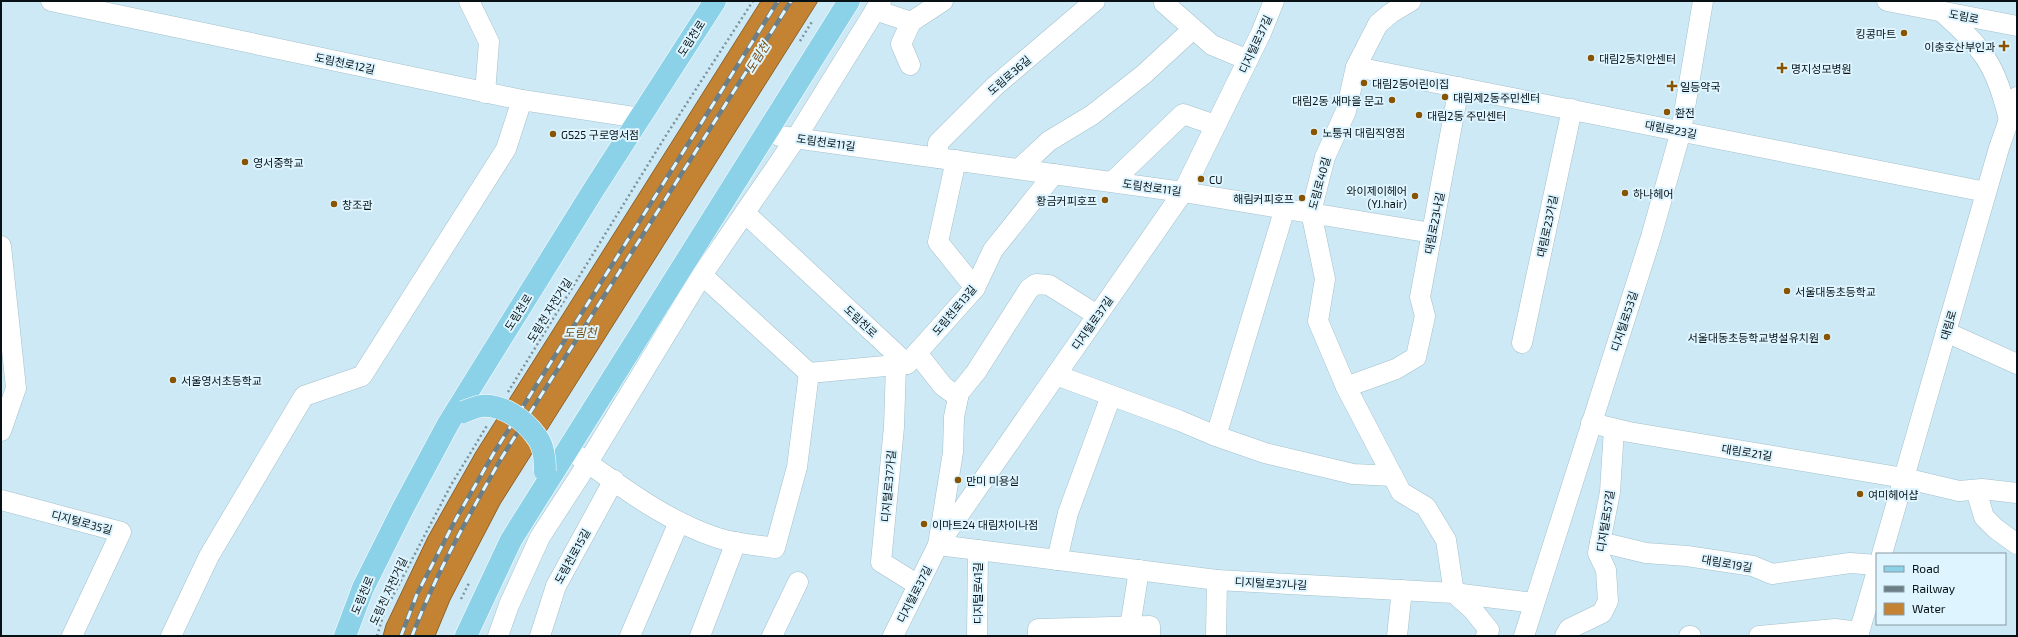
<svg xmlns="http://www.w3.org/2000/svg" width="2018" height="637" font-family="'Exo 2','Noto Sans KR',sans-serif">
	<rect width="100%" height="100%" fill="#cce9f5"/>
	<path fill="#c38333" stroke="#8b612a" d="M761 1H818L500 504 450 600 435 636H383L386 625 428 537 476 452Z"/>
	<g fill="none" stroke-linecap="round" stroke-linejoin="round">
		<defs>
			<g id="minor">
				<path d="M51 1 522 100 640 118"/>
				<path d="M469 1 489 42 485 93"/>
				<path d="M1411 1 1391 13 1378 24 1356 67 1346 111 1325 157 1311 212 1325 279 1318 321 1346 387 1401 492 1426 507 1446 540 1454 593 1472 609 1489 630 1486 636"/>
				<path d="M1887 1 2017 26"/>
				<path d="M1164 3 1212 45 1248 60"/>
				<path d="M875 10 911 22"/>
				<path d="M1942 12C1984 49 1996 65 2009 120"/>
				<path d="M910 65 901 44 911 22 943 1"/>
				<path d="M1356 67 1986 192"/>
				<path d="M767 132 780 136 1183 192 1432 233"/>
				<path d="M938 158V143L995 86 1095 1"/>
				<path d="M956 160 938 242 975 288"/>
				<path d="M1019 169 1049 141 1092 115 1143 75 1193 29"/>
				<path d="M1112 182 1183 114 1215 125"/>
				<path d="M745 213 907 364"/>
				<path d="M1 246 16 388 1 431"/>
				<path d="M702 275 809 373"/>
				<path d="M1097 315 1049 285 1036 284 1029 289 976 372 959 393 954 417 953 452 938 545 1217 580 1454 593 1534 603"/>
				<path d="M1946 332 2017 364"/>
				<path d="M1522 343 1572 109"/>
				<path d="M917 353 943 386 958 397"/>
				<path d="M896 365 894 427 881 562 918 585"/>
				<path d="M1056 375 1178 420 1216 436 1265 453 1353 474 1393 476"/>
				<path d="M1346 387 1396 369 1416 357 1425 316 1420 297 1459 87"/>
				<path d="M1591 423 1629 432 1904 478 1959 491 1982 489 2017 493"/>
				<path d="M1216 436 1285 208"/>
				<path d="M568 449C616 482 662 520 718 538 736 544 756 545 775 548L797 467 809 373 907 364 975 288 993 250 1054 174"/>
				<path d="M1976 490 1984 517 1996 529 2017 544"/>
				<path d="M1 500 121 532 72 636"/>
				<path d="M1600 542 1646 553 1687 556 1753 566 1772 574 1850 563 1877 565"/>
				<path d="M1882 554 1999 148 2017 97"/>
				<path d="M1057 560 1068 513 1111 396"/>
				<path d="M1130 627 1139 570"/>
				<path d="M171 636 209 556 304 396 362 376 506 149 522 100"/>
				<path d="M498 636 509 605 540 537 579 477 702 275 796 138 881 1"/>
				<path d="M540 636 556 586 614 480"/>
				<path d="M630 636 679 522"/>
				<path d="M700 636 736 542"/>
				<path d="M772 636 798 582"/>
				<path d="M893 636 938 545 1183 192 1261 33 1274 1"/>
				<path d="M977 636 978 550"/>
				<path d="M1038 636V629L1150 626V636"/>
				<path d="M1216 636 1217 580"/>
				<path d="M1397 636 1402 590"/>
				<path d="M1524 636 1651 237 1681 131 1703 1"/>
				<path d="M1565 636 1569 629 1602 613 1608 601 1606 570 1598 553 1610 492 1614 429"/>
				<path d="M1689 636H1691"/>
				<path d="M1759 636 1835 629 1859 632"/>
				<path d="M1858 636 1877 571"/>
			</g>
			<g id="major">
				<path d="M345 636 363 588 403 508 448 424 594 189 715 1"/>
				<path d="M466 636 511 540 849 1"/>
			</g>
		</defs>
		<use href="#minor" stroke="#a4c0cb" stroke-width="21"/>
		<use href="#major" stroke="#fff" stroke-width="23"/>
		<g stroke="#7d929b" stroke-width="2.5" stroke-dasharray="2 3" stroke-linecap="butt">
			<path d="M800 41 813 20"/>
			<path d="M508 392 665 137 753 1"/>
			<path d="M461 599 469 583"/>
			<path d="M377 636 384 613 451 485 488 424"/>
		</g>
		<use href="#minor" stroke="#fff" stroke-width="20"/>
		<use href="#major" stroke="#8bd1e8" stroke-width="22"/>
		<defs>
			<g id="rail">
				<path d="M401 636 417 594 457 517 495 451 778 1"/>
				<path d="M412 636C436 573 469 515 502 457L791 1"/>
			</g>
		</defs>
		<use href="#rail" stroke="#6c7f87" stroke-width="4.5"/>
		<use href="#rail" stroke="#def5ff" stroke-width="3" stroke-dasharray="9" stroke-linecap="butt"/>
		<defs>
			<path id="major-bridge" d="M463 412C469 410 475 407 481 406 502 404 524 419 536 436 544 445 545 459 545 471"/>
		</defs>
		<use href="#major-bridge" stroke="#fff" stroke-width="23" stroke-linecap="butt"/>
		<use href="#major-bridge" stroke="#8bd1e8" stroke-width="22"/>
	</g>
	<g fill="#895402" stroke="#def5ff" stroke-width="1.5">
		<circle cx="1904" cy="33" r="4"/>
		<path d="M2002 40h4v4h4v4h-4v4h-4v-4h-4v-4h4z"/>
		<circle cx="1591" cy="58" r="4"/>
		<path d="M1780 62h4v4h4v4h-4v4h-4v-4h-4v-4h4z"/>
		<circle cx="1364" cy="83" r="4"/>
		<path d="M1670 80h4v4h4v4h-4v4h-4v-4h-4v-4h4z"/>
		<circle cx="1445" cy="97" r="4"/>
		<circle cx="1392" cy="100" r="4"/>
		<circle cx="1667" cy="112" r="4"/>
		<circle cx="1419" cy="115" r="4"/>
		<circle cx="1314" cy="132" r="4"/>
		<circle cx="553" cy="134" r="4"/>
		<circle cx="245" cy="162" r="4"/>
		<circle cx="1201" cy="179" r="4"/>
		<circle cx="1625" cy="193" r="4"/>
		<circle cx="1415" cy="196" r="4"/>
		<circle cx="1302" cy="198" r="4"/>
		<circle cx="1105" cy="200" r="4"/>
		<circle cx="334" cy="204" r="4"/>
		<circle cx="1787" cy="291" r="4"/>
		<circle cx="1827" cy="337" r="4"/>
		<circle cx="173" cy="380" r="4"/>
		<circle cx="958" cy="480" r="4"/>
		<circle cx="1860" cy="494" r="4"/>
		<circle cx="924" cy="524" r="4"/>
	</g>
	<g text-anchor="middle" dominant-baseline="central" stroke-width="4" stroke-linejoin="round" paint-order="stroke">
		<g font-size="11" fill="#081216" stroke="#def5ff">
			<text transform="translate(1964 16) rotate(11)">도림로</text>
			<text transform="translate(691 38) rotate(-57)">도림천로</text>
			<text transform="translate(1255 44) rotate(-65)">디지털로37길</text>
			<text transform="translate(345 63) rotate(12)">도림천로12길</text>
			<text transform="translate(1009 75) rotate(-41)">도림로36길</text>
			<text transform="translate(1671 129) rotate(11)">대림로23길</text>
			<text transform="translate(826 142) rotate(8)">도림천로11길</text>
			<text transform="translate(1319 183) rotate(-75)">도림로40길</text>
			<text transform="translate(1152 187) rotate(8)">도림천로11길</text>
			<text transform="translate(1434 223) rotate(-79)">대림로23나길</text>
			<text transform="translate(1547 226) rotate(-78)">대림로23가길</text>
			<text transform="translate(549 310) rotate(-58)">도림천 자전거길</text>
			<text transform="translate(954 310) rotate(-50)">도림천로13길</text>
			<text transform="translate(518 312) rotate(-58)">도림천로</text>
			<text transform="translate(861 321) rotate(43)">도림천로</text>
			<text transform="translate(1624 321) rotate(-72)">디지털로53길</text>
			<text transform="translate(1092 323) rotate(-55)">디지털로37길</text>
			<text transform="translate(1948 325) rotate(-74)">대림로</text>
			<text transform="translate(1747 452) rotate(9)">대림로21길</text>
			<text transform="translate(888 486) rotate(-85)">디지털로37가길</text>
			<text transform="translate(1605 521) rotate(-81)">디지털로57길</text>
			<text transform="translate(82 522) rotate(15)">디지털로35길</text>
			<text transform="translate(572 556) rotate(-61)">도림천로15길</text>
			<text transform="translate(1727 563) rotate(10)">대림로19길</text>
			<text transform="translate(1271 583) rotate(3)">디지털로37나길</text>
			<text transform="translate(388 591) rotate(-65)">도림천 자전거길</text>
			<text transform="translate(977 593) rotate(-90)">디지털로41길</text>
			<text transform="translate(914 594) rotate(-63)">디지털로37길</text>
			<text transform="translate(362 595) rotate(-67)">도림천로</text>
		</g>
		<g font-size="11" fill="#081216" stroke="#def5ff" text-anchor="start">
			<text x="1896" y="33" text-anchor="end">킹콩마트</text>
			<text x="1995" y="46" text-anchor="end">이충호산부인과</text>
			<text x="1599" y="58">대림2동치안센터</text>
			<text x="1791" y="68">명지성모병원</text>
			<text x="1372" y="83">대림2동어린이집</text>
			<text x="1680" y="86">일등약국</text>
			<text x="1453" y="97">대림제2동주민센터</text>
			<text x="1384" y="100" text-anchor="end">대림2동 새마을 문고</text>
			<text x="1675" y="112">환전</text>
			<text x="1427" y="115">대림2동 주민센터</text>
			<text x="1322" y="132">노퉁궈 대림직영점</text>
			<text x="561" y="134">GS25 구로영서점</text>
			<text x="253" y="162">영서중학교</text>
			<text x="1209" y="179">CU</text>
			<text x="1407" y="190" text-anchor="end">와이제이헤어<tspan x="1407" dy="13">(YJ.hair)</tspan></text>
			<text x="1633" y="193">하나헤어</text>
			<text x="1294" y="198" text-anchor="end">해림커피호프</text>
			<text x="1097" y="200" text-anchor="end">황금커피호프</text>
			<text x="342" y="204">창조관</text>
			<text x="1795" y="291">서울대동초등학교</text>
			<text x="1819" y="337" text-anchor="end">서울대동초등학교병설유치원</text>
			<text x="181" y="380">서울영서초등학교</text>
			<text x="966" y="480">만미 미용실</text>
			<text x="1868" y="494">여미헤어샵</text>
			<text x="932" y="524">이마트24 대림차이나점</text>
		</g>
		<g font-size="12" font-style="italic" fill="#784d12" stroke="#def5ff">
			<text transform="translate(757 57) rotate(-58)">도림천</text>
			<text x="580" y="332">도림천</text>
		</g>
	</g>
	<rect width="2018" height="637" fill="none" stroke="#081216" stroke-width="4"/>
	<rect x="1876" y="553" width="130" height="72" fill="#def5ff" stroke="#889aa2"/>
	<rect x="1884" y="566" width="20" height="6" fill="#8bd1e8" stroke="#889aa2"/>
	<text x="1912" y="573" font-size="12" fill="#081216">Road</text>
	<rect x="1884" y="586" width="20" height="6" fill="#6c7f87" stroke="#889aa2"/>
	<text x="1912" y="593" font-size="12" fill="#081216">Railway</text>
	<rect x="1884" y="603" width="20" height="12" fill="#c38333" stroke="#889aa2"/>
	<text x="1912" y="613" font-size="12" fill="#081216">Water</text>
</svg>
